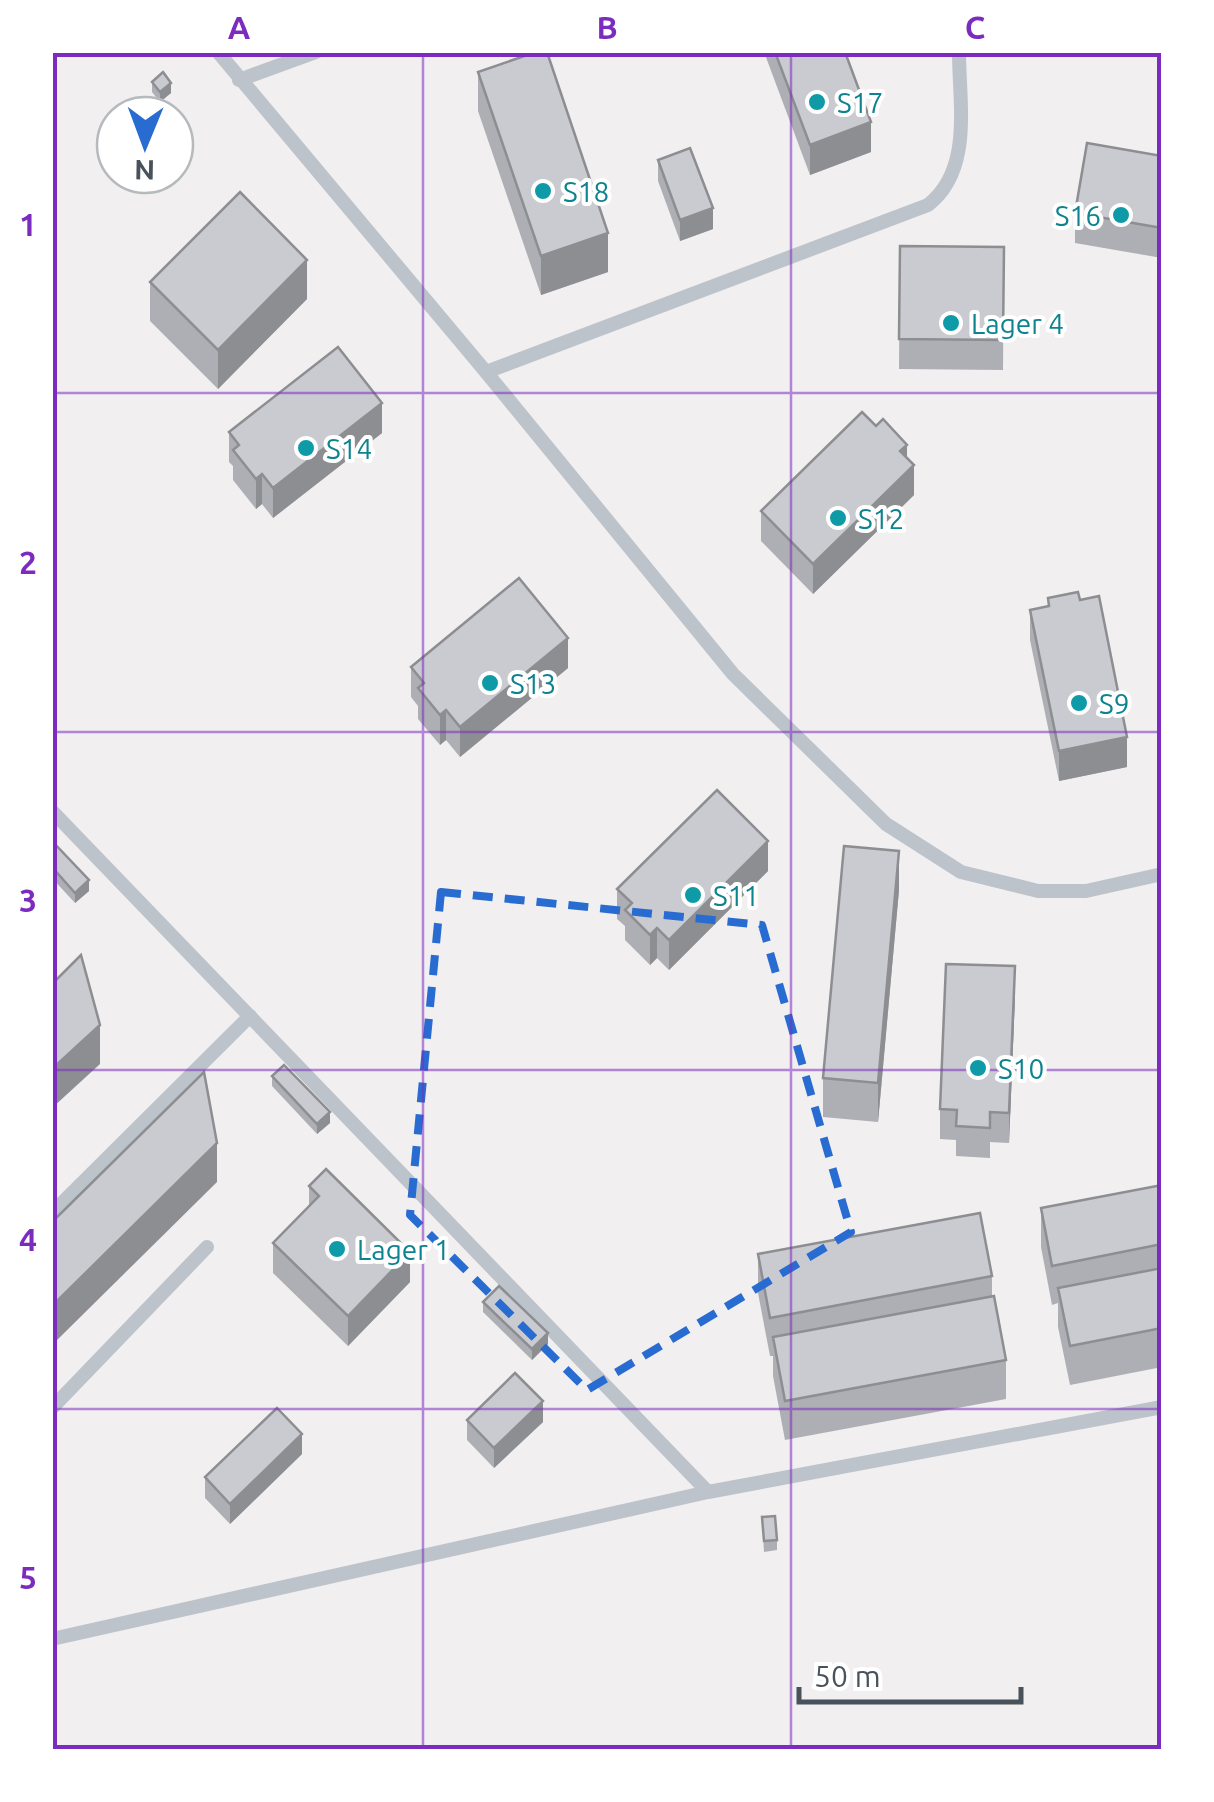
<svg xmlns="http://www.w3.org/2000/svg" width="1214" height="1802" font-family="Ubuntu,sans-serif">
	<rect width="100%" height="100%" fill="#f1efef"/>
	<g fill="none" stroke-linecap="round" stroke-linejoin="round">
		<g stroke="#bcc3cb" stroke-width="14">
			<path d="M218 52 486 372 733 674 886 824 961 872 1038 891H1086L1162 874"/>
			<path d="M239 80 316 52"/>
			<path d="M486 372 928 205C973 170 959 104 959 52"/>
			<path d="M52 811 708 1492"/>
			<path d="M52 1213 250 1016"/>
			<path d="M52 1408 207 1247"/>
			<path d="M52 1639 708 1492 1162 1407"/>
		</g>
	</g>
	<g fill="#adafb4">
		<path d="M764 52H845L871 152 810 175Z"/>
		<path d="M478 72 608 272 541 295 478 111Z"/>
		<path d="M152 82 171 93 160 102 152 92Z"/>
		<path d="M1162 156V258L1075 243V213Z"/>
		<path d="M658 160 713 229 680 241 658 181Z"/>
		<path d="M900 246 1004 247 1003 370 899 369Z"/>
		<path d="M150 282 307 299 218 389 150 321Z"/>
		<path d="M229 432 382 433 273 518 262 504 256 509 233 480V466L229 462Z"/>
		<path d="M907 458 914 495 813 594 761 541V511Z"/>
		<path d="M1048 598 1080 600 1127 767 1059 781 1030 640V610L1048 607Z"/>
		<path d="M411 667 568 668 460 757 446 740 440 745 418 719V706L411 697Z"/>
		<path d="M52 841 89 891 75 903 52 878Z"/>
		<path d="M768 871 669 970 657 958 650 965 625 940V926L617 919V889Z"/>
		<path d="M899 890 878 1122 823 1117V1078Z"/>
		<path d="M1015 996 1009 1143 990 1142V1158L956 1156V1140L940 1139V1109Z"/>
		<path d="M272 1076 330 1123 317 1134 272 1086Z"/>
		<path d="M1162 1185V1367L1070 1385 1058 1327V1303L1052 1305 1041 1247V1208Z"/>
		<path d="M309 1186 410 1282 348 1346 273 1273V1243L309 1206Z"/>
		<path d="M758 1254 992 1276V1296L1006 1360V1399L785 1440 773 1376V1356H770L758 1293Z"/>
		<path d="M483 1302 548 1344 532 1360 483 1312Z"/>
		<path d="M467 1420 543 1422 494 1468 467 1440Z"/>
		<path d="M302 1454 230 1524 205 1498V1477Z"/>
		<path d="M762 1517 777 1540V1550L764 1552Z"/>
	</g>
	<g fill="#8d8e92">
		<path d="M171 83V93L160 102V92Z"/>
		<path d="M871 122V152L810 175V145Z"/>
		<path d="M713 208V229L680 241V220Z"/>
		<path d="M608 233V272L541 295V256Z"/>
		<path d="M307 260V299L218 389V350Z"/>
		<path d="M382 403V433L273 518V488Z"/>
		<path d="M907 445V472L914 465V495L813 594V564L900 451Z"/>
		<path d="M262 474V504L256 509V479Z"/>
		<path d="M568 638V668L460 757V727Z"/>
		<path d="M446 710V740L440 745V715Z"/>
		<path d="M1127 737V767L1059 781V751Z"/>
		<path d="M768 841V871L669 970V940Z"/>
		<path d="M899 851V890L878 1122V1083Z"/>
		<path d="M89 880V891L75 903V893Z"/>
		<path d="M657 928V958L650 965V935Z"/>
		<path d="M1015 966V996L1009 1143V1113Z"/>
		<path d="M100 1025V1064L52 1108V1069Z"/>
		<path d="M330 1112V1123L317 1134V1124Z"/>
		<path d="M217 1143V1182L52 1345V1306Z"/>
		<path d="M410 1252V1282L348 1346V1316Z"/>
		<path d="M548 1333V1344L532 1360V1349Z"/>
		<path d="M543 1401V1422L494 1468V1448Z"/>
		<path d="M302 1434V1454L230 1524V1504Z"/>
	</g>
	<g fill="#c9cbd1" stroke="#8d8e92" stroke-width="2.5">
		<path d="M536 52H547L608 233 541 256 478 72Z"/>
		<path d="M775 52H845L871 122 810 145Z"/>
		<path d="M163 72 171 83 160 92 152 82Z"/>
		<path d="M1087 143 1162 156V228L1075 213Z"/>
		<path d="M690 148 713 208 680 220 658 160Z"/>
		<path d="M240 192 307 260 218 350 150 282Z"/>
		<path d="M900 246 1004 247 1003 340 899 339Z"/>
		<path d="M338 347 382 403 273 488 262 474 256 479 233 450 239 445 229 432Z"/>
		<path d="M862 412 876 426 883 419 907 445 900 451 914 465 813 564 761 511Z"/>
		<path d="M519 578 568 638 460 727 446 710 440 715 418 688 424 683 411 667Z"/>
		<path d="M1078 592 1080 600 1099 596 1127 737 1059 751 1030 610 1049 606 1048 598Z"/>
		<path d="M717 790 768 841 669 940 657 928 650 935 625 910 632 903 617 889Z"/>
		<path d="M52 841 89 880 75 893 52 867Z"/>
		<path d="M844 846 899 851 878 1083 823 1078Z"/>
		<path d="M81 955 100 1025 52 1069V984Z"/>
		<path d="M946 964 1015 966 1009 1113 990 1112V1128L956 1126 957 1110 940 1109Z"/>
		<path d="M284 1065 330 1112 317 1124 272 1076Z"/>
		<path d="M204 1072 217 1143 52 1306V1222Z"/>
		<path d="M326 1169 410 1252 348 1316 273 1243 319 1196 309 1186Z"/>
		<path d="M1162 1185V1244L1052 1266 1041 1208Z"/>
		<path d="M980 1213 992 1276 770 1318 758 1254Z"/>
		<path d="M1162 1268V1328L1070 1346 1058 1288Z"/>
		<path d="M499 1286 548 1333 532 1349 483 1302Z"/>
		<path d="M994 1296 1006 1360 785 1401 773 1337Z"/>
		<path d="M515 1373 543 1401 494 1448 467 1420Z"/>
		<path d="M277 1408 302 1434 230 1504 205 1477Z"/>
		<path d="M775 1516 777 1540 764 1541 762 1517Z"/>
	</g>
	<path fill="none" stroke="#296cd1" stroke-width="8" stroke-dasharray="20 12" stroke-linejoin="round" d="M441 892 762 925 851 1232 587 1390 410 1215Z"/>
	<path fill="none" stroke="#7b2cbf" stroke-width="2.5" stroke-opacity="0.55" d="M423 52V1750M791 52V1750M52 393H1162M52 732H1162M52 1070H1162M52 1409H1162"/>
	<g fill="#0f9aa8" stroke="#fff" stroke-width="4">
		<circle cx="817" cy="102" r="10"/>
		<circle cx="543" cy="191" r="10"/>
		<circle cx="1121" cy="215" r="10"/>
		<circle cx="951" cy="323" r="10"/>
		<circle cx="306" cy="448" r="10"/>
		<circle cx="838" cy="518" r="10"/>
		<circle cx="490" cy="683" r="10"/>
		<circle cx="1079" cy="703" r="10"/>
		<circle cx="693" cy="895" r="10"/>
		<circle cx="978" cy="1068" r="10"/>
		<circle cx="337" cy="1249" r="10"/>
	</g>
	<g text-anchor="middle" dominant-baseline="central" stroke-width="8" stroke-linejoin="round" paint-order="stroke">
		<g font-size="28" fill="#0d838f" stroke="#fff" text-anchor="start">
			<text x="837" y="102">S17</text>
			<text x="563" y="191">S18</text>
			<text x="1101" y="215" text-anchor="end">S16</text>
			<text x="971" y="323">Lager 4</text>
			<text x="326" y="448">S14</text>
			<text x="858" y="518">S12</text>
			<text x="510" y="683">S13</text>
			<text x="1099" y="703">S9</text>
			<text x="713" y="895">S11</text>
			<text x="998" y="1068">S10</text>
			<text x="357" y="1249">Lager 1</text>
		</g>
	</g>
	<rect width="1214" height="1802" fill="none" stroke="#ffffff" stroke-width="110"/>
	<g transform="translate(145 145) rotate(181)"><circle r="48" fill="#ffffff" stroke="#b6babd" stroke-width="2.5"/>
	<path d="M0-8L18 38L0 25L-18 38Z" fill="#296cd1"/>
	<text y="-15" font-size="28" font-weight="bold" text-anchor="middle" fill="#49525b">N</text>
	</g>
	<path d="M799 1687v15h222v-15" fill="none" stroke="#49525b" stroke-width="5"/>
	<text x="814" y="1687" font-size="30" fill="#49525b" stroke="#ffffff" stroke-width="8" paint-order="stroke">50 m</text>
	<rect x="55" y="55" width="1104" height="1692" fill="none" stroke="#7b2cbf" stroke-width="4"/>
	<g font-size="32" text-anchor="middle" font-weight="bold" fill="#7b2cbf">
		<text x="239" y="39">A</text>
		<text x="607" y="39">B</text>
		<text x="975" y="39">C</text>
		<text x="28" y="236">1</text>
		<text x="28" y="574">2</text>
		<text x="28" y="912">3</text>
		<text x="28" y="1251">4</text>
		<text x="28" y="1589">5</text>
	</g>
</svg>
